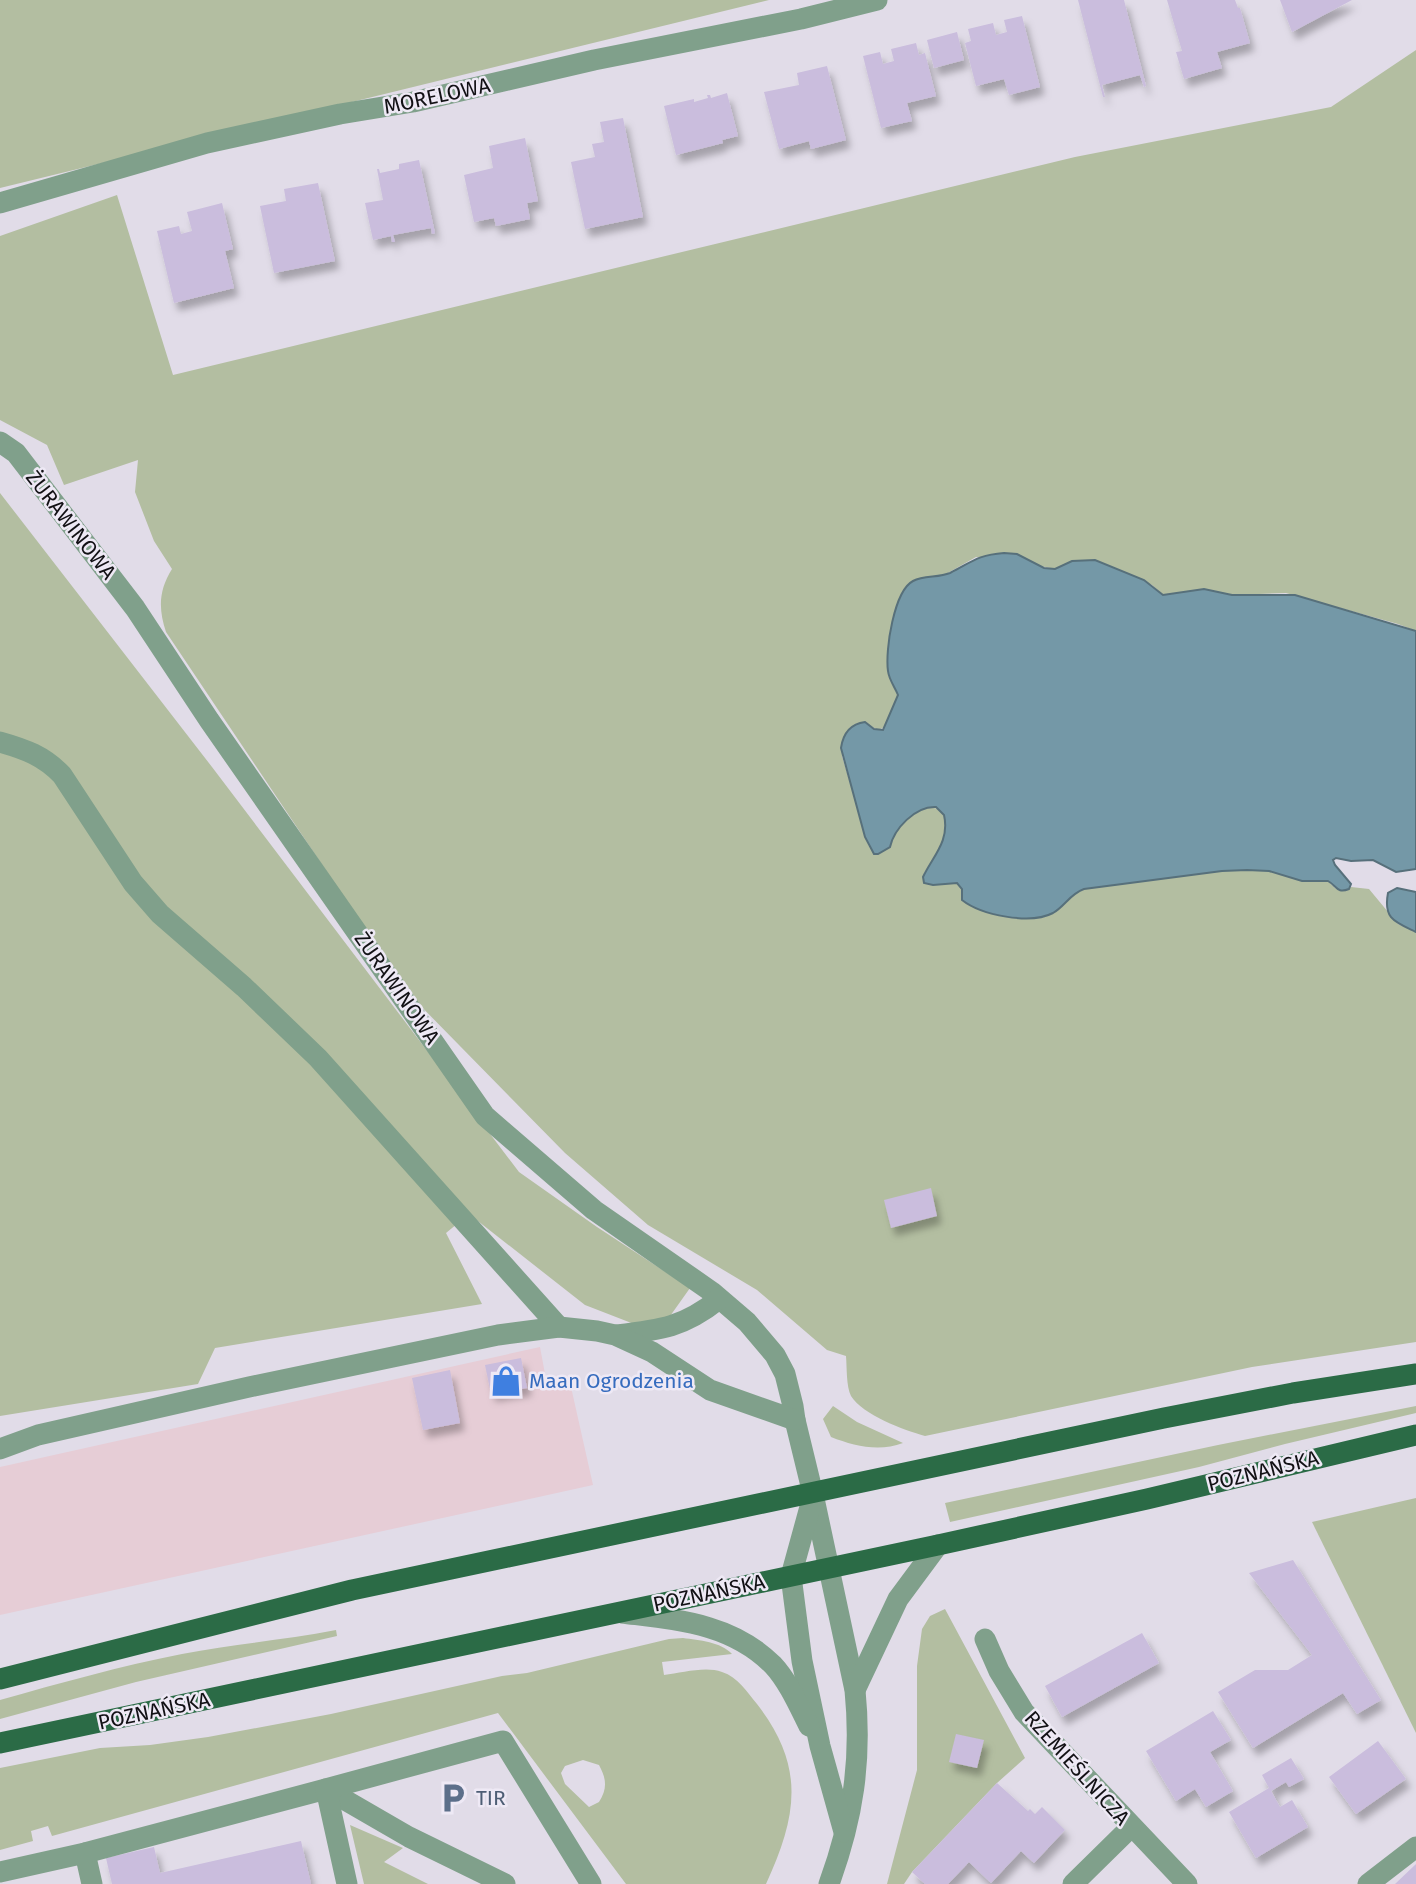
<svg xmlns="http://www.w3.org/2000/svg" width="1416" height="1884" font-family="'Fira Sans',sans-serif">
	<defs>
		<filter id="shadow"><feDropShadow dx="4.5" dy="8" stdDeviation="3.5" flood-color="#0004"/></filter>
	</defs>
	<rect width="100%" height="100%" fill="#e1dce8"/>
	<path fill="#e6cdd6" d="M540 1347 548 1390 571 1387 593 1485 0 1615V1467Z"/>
	<g fill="#b3bea1" fill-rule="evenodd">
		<path d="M0 0H769L0 188Z"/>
		<path d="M1416 50V631L1398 624 1286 593 1232 595 1204 589 1163 595 1152 585 1117 570 1106 564 1072 561 1055 569 1035 565 1028 560 976 557 946 574 919 579 902 593 891 628 888 653 898 695 885 727 878 730 865 723 855 724 842 756 869 846 878 854 890 847C895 827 911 812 931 807L941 810C955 831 937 856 924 873L933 885 957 883 962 889 961 896C977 915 1026 924 1049 915 1063 909 1069 894 1084 889L1222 871 1247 870 1269 871 1302 881H1328L1335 888 1343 891 1351 887 1369 889 1398 924 1416 932V1342L1252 1367 925 1436C904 1430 863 1415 851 1396 846 1386 847 1368 846 1356L827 1350 757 1290 648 1225 565 1153 408 993 166 632C158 608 159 590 172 569L154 541 135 492 138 460 64 485 47 445 0 420V236L117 195 173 375 1075 157 1331 107Z"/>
		<path d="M0 493 212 767 519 1172 597 1227 690 1288 668 1319 634 1324 585 1305 469 1214 446 1233 482 1304 215 1348 198 1384 0 1416Z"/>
		<path d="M833 1406 857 1422 903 1443C879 1452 854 1446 831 1437L823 1419Z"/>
		<path d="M1416 1406V1413L1285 1444 1199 1467 950 1522 945 1503 1218 1445Z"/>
		<path d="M1416 1498V1733L1312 1522Z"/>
		<path d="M945 1609 1025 1758 997 1783 912 1872 904 1884H887L917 1770V1666L922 1629 930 1616Z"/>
		<path d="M336 1630 337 1636 136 1682 0 1719V1700C60 1683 121 1666 182 1654 233 1644 285 1640 336 1630Z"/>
		<path d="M683 1638C699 1640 721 1642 732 1654L662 1662 664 1675C682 1673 705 1666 722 1672 738 1677 747 1692 757 1704 806 1767 797 1816 766 1884H626L498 1713 52 1836 48 1826 31 1831 33 1841 0 1850V1768L100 1748 150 1745 208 1737 331 1714 502 1676 527 1673 669 1639ZM583 1760 599 1765C606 1778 608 1788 599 1802L589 1807 565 1784 561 1773 565 1766Z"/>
		<path d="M350 1825 403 1848 384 1862 428 1884H364Z"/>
	</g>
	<g fill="#7498a7" stroke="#57707b" stroke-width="2">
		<path d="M1004 553 1017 554 1044 568 1055 569 1072 561 1095 560 1144 580 1163 595 1204 589 1232 595H1295L1416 631V869L1396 872 1373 860 1351 861 1336 858 1333 860 1335 865 1351 884 1349 889C1337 894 1337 886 1328 881H1302L1269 871 1247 870 1222 871 1084 889C1070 894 1065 906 1053 913 1030 925 981 915 962 900V889L957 883 933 885 924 883 923 877C933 856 950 841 944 815L936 807C915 806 894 829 890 847L878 854H874L865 837 841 748C843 734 850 724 865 722L874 729 883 730 898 695C895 687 889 680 888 671 885 650 894 591 913 581 924 575 938 578 950 573 972 562 977 555 1004 553Z"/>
		<path d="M1397 888 1416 892V932C1395 922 1383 919 1388 893Z"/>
	</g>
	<g fill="#cabddd" filter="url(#shadow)">
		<path d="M1078 0H1124L1146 86 1144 87 1140 75 1102 85 1105 97H1103Z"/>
		<path d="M1167 0H1235L1238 8H1240L1250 43 1217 52 1222 68 1184 79 1176 52 1182 51Z"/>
		<path d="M1280 0H1352L1292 32Z"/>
		<path d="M1022 16 1040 87 1009 95 1004 79 976 86 965 43 971 41 968 29 993 23 996 35 1007 32 1004 20Z"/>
		<path d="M957 32 964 60 934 68 927 40Z"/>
		<path d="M916 43 919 55 925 53 936 96 907 103 912 121 881 128 863 56 880 52 883 64 894 61 891 49Z"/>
		<path d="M827 66 846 140 811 149 809 141 779 149 764 92 799 85 797 73Z"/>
		<path d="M727 93 738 136 722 140 723 143 676 155 664 106 694 99V102L708 98 707 95H710L711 98Z"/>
		<path d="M623 118 643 217 585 229 571 162 595 157 592 144 604 142 600 122Z"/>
		<path d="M525 138 538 201 527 203 530 219 496 226 494 218 474 222 464 175 493 168 489 146Z"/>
		<path d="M419 160 435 233 432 234 431 228 393 235 395 242H392L391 236 373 240 365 203 383 200 377 169H379L380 173 399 169V164Z"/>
		<path d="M318 183 335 261 274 273 260 206 286 201 284 189Z"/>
		<path d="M222 203 233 249 225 251 234 288 174 303 157 231 179 226 181 234 192 231 187 212Z"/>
		<path d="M931 1188 937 1216 891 1228 884 1200Z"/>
		<path d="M521 1358 527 1388 491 1394 485 1365Z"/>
		<path d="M450 1370 460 1423 423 1430 412 1378Z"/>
		<path d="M1293 1560 1381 1700 1357 1714 1343 1693 1253 1748 1218 1692 1255 1670H1288L1312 1655 1249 1573Z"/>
		<path d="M1142 1633 1159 1663 1062 1717 1045 1686Z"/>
		<path d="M1213 1711 1231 1740 1210 1752 1233 1791 1206 1807 1195 1789 1176 1801 1146 1751Z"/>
		<path d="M956 1734 984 1740 977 1768 949 1762Z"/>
		<path d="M1378 1741 1406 1779 1356 1814 1329 1777Z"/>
		<path d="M1291 1758 1304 1779 1289 1787 1286 1782 1271 1791 1280 1807 1292 1800 1308 1827 1256 1858 1229 1812 1269 1788 1262 1775Z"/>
		<path d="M997 1783 1028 1811 1030 1809 1035 1814 1042 1807 1065 1830 1034 1863 1021 1851 991 1883 969 1862 948 1884H925L912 1872Z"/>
		<path d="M301 1841 311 1884H112L106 1858 154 1847 160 1873Z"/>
		<path d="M1416 1864V1884H1395Z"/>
	</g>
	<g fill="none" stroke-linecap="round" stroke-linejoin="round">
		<g stroke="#80a08b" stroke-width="21">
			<path d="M0 203 207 143 340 114 413 102 594 60 801 19 877 0"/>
			<path d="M0 442 16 453 135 608 209 720 485 1116 594 1210 712 1292 747 1322 775 1355 785 1374 793 1406 795 1420 813 1494 855 1690C862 1761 853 1818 829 1884"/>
			<path d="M0 742C25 749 44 756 62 775L133 883 160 914 244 987 318 1058 559 1327"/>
			<path d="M617 1335C661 1330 684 1327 719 1299"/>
			<path d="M0 1449 38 1435 249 1387 498 1335 559 1327 597 1331 615 1335 652 1352 710 1390 795 1420"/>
			<path d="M813 1496 791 1576 802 1661 820 1746 844 1832"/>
			<path d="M622 1613C678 1620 731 1623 773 1665 788 1681 799 1706 809 1726"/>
			<path d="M985 1639 999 1671 1024 1712 1187 1884"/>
			<path d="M855 1690 898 1599 938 1545"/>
			<path d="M85 1853 92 1884"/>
			<path d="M0 1872 85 1853 326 1789 409 1837 505 1884"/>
			<path d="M347 1884 326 1789 503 1741 591 1884"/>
			<path d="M1073 1884 1131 1827"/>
			<path d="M1368 1884 1416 1847"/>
		</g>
		<g stroke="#2b6b46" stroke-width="21">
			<path d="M0 1679 352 1590 1164 1418 1293 1393 1416 1374"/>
			<path d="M0 1743 938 1545 1147 1499 1416 1435"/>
		</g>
	</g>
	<defs>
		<symbol id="shop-bare" viewBox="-9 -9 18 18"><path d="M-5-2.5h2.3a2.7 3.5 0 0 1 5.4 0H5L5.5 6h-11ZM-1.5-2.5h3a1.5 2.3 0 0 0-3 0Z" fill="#3f7fe0" stroke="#eee9f5" stroke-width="2.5" paint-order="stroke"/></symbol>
		<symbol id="parking-bare" viewBox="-9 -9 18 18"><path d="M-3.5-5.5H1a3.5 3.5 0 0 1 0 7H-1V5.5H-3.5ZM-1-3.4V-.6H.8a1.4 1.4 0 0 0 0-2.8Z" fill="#5c6f8a" stroke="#eee9f5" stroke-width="2.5" paint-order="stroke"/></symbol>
	</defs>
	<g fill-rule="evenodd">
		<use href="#shop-bare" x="484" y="1359" width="44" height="44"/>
		<use href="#parking-bare" x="431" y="1776" width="44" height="44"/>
	</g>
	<g text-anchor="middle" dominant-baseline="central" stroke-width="5" stroke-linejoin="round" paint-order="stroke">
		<g font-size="21" fill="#121115" stroke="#eee9f5">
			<text transform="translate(437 96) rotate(-12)">MORELOWA</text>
			<text transform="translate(71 525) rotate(52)">ŻURAWINOWA</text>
			<text transform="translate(397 988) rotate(55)">ŻURAWINOWA</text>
			<text transform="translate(1263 1471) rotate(-14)">POZNAŃSKA</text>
			<text transform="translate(709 1593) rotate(-12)">POZNAŃSKA</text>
			<text transform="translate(154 1711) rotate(-12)">POZNAŃSKA</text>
			<text transform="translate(1077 1768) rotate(48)">RZEMIEŚLNICZA</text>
		</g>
		<g font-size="21" fill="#366cbe" stroke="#eee9f5" text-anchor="start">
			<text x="529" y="1381">Maan Ogrodzenia</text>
		</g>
		<g font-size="21" fill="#4e5e75" stroke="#eee9f5" text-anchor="start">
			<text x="476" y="1798">TIR</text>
		</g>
	</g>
</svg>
